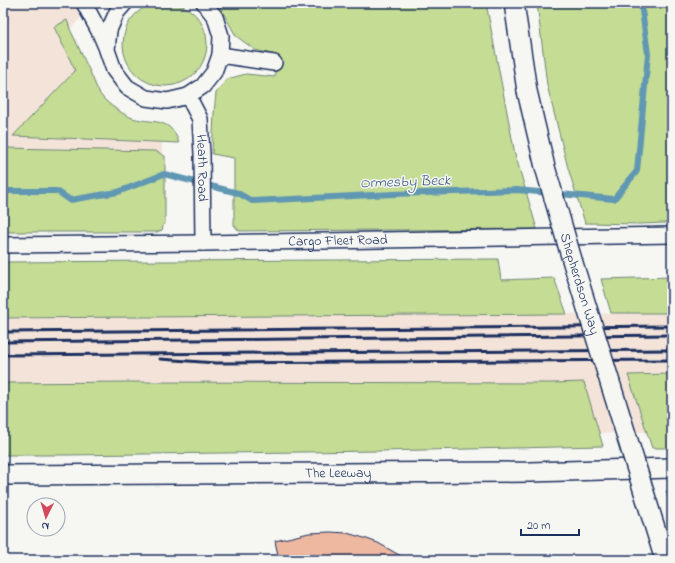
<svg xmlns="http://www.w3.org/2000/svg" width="675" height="563" font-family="'Indie Flower',sans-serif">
	<rect width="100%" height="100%" fill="#f6f6f2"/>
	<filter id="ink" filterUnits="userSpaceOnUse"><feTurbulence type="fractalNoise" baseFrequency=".025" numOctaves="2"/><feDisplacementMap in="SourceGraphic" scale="8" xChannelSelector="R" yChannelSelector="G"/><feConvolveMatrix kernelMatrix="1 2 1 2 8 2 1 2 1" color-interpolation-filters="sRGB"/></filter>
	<g filter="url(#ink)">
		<g fill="#f3e3d9">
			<path d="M3 3H95L70 29 100 94 113 107 127 116 147 122 162 136V160L3 162Z"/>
			<path d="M672 313V431L607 433H371L3 438V318Z"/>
		</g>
		<g fill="#c4dc93" stroke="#708678">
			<circle cx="165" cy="44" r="42"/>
			<path d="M219 3H486L515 154 537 229 239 231 234 225V158L212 154 214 113 216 93 227 79 246 74 275 77 276 55 255 50 236 36 221 9Z"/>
			<path d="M537 3H672V109L670 150H672V220L665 223 640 224 585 223 568 168 547 85Z"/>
			<path d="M67 20 70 29C77 44 84 59 91 74 94 80 96 88 100 94 105 102 117 110 126 115 147 127 169 112 179 143L13 136 75 71 74 68 54 27Z"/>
			<path d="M3 148 155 151 165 156V221L162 230 157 232H3Z"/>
			<path d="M498 259 501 280 554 278 567 314 3 318V262Z"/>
			<path d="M672 277V313H611L601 279Z"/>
			<path d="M672 374V448H652L628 375Z"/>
			<path d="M129 382 553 383 584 382 603 446 379 451 66 455H3V383Z"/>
			<path d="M666 491H672V511V510Z"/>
		</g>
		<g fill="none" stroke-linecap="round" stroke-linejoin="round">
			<path stroke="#6097b3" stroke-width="6" d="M3 191H57L70 200 118 192 164 174 238 193 252 201 394 194 517 190 614 199 637 171 648 54 641 3"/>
		</g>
		<path fill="#edb89f" stroke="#1b2f5e" d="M330 532 347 533 364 538 378 543 408 560H279L275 541 309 533Z"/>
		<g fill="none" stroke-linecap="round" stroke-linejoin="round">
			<defs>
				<g id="minor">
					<path d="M84 3 100 33 106 47"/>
					<path d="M125 3 117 12 109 30 107 50 114 70 127 87 146 98 167 101 188 96 203 86 214 72 220 55 221 36 215 17 204 3"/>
					<path d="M220 55 274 63"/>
					<path id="s1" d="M188 96 200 119 202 154 203 243"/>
					<path id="s2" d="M3 245 203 243 672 235"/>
				</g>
				<g id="tertiary">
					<path id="s3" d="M3 475 530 472 672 468"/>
				</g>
			</defs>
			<use href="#minor" stroke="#1b2f5e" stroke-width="18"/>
			<use href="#tertiary" stroke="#1b2f5e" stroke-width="22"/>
			<use href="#minor" stroke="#f6f6f2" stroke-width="15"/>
			<use href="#tertiary" stroke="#f6f6f2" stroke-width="19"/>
			<g stroke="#1b2f5e" stroke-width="3">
				<path d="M3 332 672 326"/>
				<path d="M3 342 672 335"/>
				<path d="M3 355 672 350"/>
				<path d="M160 359 216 363 672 360"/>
			</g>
			<defs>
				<g id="tertiary-bridge">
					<path id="s4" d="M514 3 527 91 545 167 573 263 665 560"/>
				</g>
			</defs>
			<use href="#tertiary-bridge" stroke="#1b2f5e" stroke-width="22" stroke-linecap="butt"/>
			<use href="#tertiary-bridge" stroke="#f6f6f2" stroke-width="19"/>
		</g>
	</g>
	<g text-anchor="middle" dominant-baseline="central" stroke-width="3" stroke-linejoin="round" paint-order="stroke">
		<g font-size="14" fill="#1b2f5e" stroke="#f6f6f2">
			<text stroke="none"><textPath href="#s1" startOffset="75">Heath Road</textPath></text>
			<text stroke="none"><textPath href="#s2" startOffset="335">Cargo Fleet Road</textPath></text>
			<text stroke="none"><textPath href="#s4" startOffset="289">Shepherdson Way</textPath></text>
			<text stroke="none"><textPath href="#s3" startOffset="335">The Leeway</textPath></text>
		</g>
		<g font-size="15" font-style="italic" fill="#385a82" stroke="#f6f6f2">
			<text transform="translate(405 182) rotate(-2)">Ormesby Beck</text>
		</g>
	</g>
	<rect width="675" height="563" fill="none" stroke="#f6f6f2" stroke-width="16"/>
	<rect x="8" y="8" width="659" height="547" fill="none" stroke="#1b2f5e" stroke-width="1.5" filter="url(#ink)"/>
	<g transform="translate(46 517) rotate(185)"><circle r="19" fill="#f6f6f2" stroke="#9ea6b7"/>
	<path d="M0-3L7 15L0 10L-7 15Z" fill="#d1495b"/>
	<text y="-6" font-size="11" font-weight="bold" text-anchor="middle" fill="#1b2f5e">N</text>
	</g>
	<path d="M521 529v6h58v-6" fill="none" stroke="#1b2f5e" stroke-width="2"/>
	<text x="527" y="529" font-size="12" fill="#1b2f5e" stroke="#f6f6f2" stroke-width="3" paint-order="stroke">20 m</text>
</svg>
